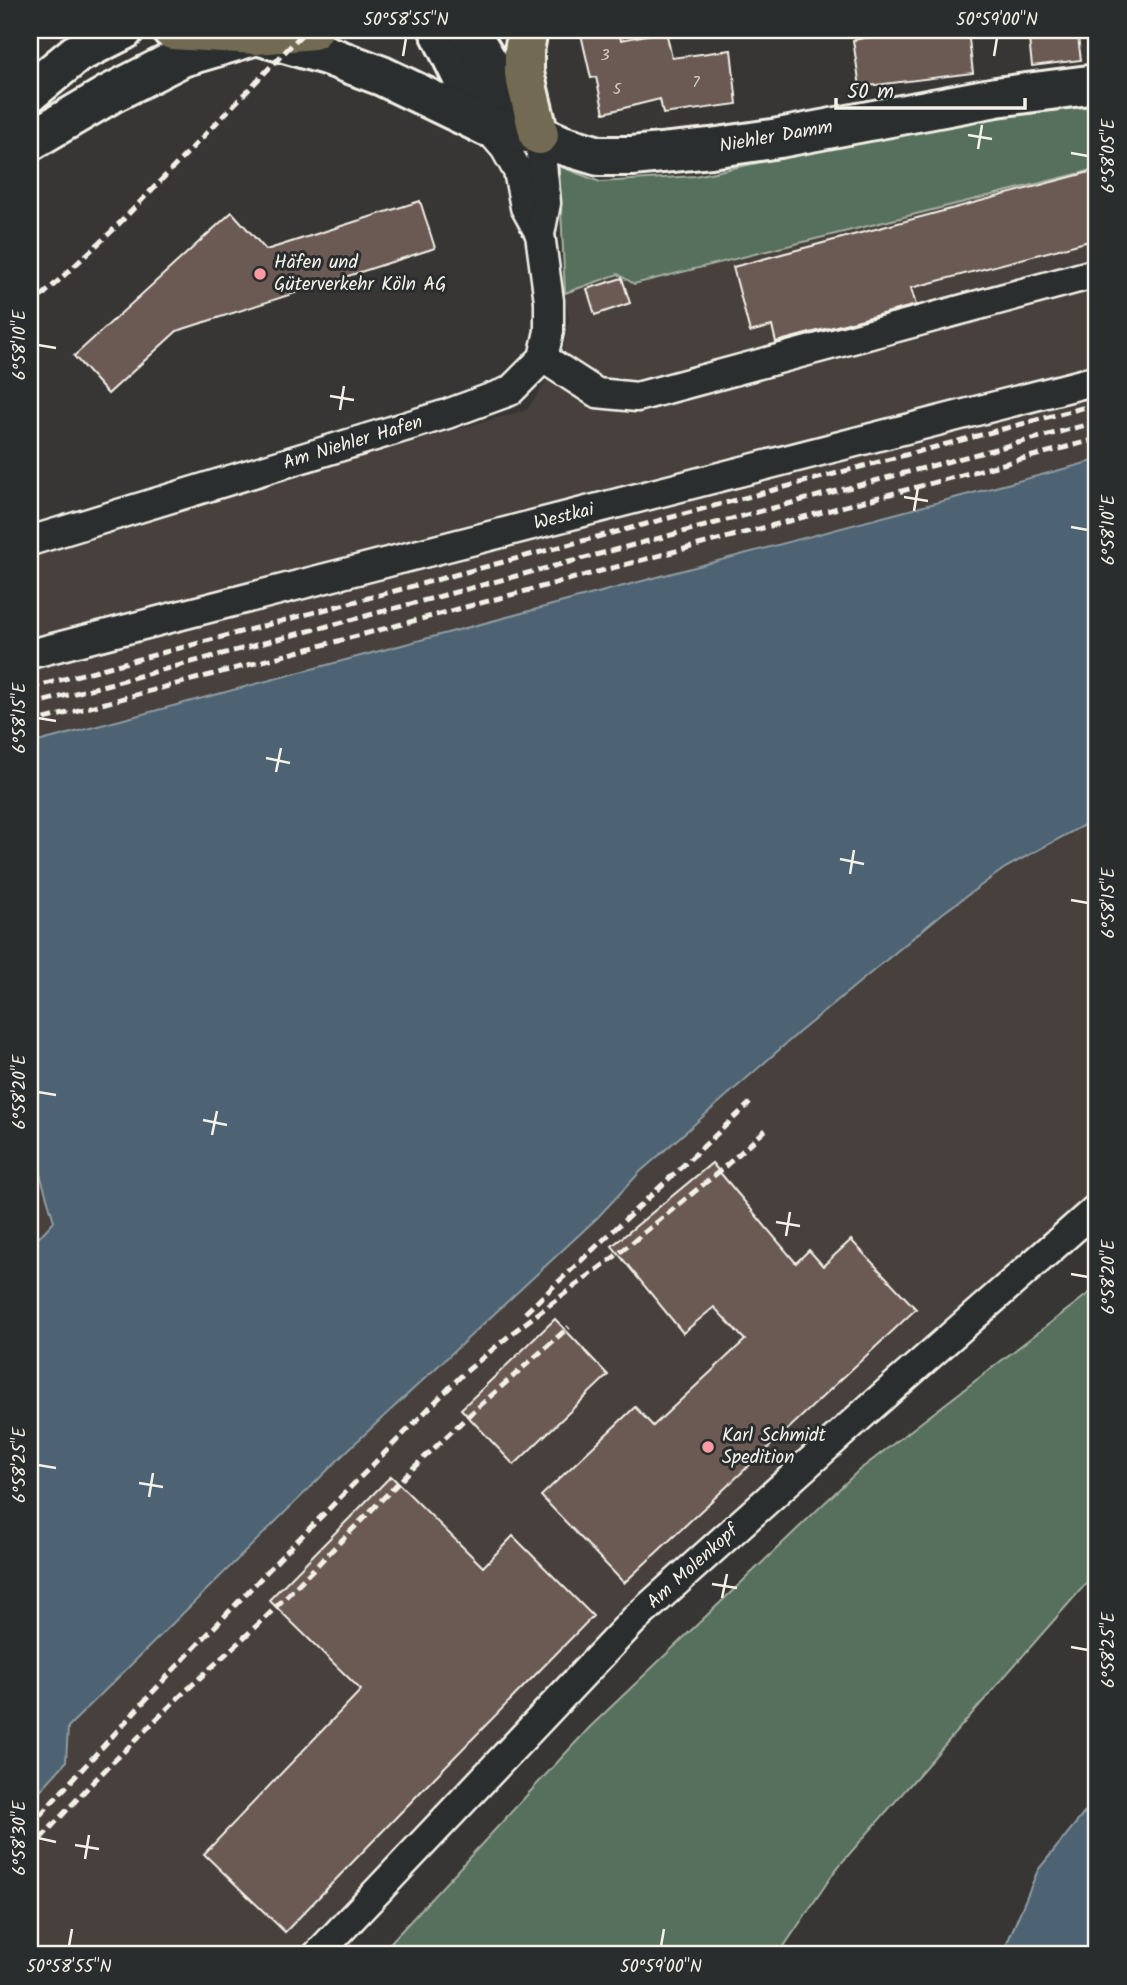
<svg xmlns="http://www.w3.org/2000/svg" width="1127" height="1985" font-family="Kalam,sans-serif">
	<rect width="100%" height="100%" fill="#373635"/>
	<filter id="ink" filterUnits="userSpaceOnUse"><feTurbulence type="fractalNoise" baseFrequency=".0143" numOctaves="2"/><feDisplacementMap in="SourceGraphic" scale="14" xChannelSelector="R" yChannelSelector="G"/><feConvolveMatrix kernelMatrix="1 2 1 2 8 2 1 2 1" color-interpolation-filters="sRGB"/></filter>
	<g filter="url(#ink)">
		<g fill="#46413e">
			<path d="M1097 169V460L30 744V555L450 431 527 410 552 373 563 353 569 321 565 293 618 274 634 284Z"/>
			<path d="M1097 818V1189L940 1324 641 1599 300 1955H30V1802L66 1762 68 1727 350 1448 597 1218 640 1172 797 1034 943 913 1005 868Z"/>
			<path d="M30 1153 34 1154 54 1221 30 1247Z"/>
		</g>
		<g fill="#57705d" stroke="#a6b0a2" stroke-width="2">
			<path d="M1097 105V169L634 284 618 274 565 293 559 166 600 182 695 176 936 126Z"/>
			<path d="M1097 1287V1571L837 1868 778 1955H379L589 1728 858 1471Z"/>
		</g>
		<g fill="#4e6473" stroke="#909ca2" stroke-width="2">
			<path d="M1097 460V818L1005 868 943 913 797 1034 640 1172 597 1218 350 1448 68 1727 66 1762 30 1802V1247L54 1221 34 1154 30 1153V744Z"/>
			<path d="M1097 1797V1955H1002L1038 1870Z"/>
		</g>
		<g fill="#6a5a52" stroke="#f4f1e8" stroke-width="2">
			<path d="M580 30H618L621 40 666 31 672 58 731 50 737 104 663 114 660 99 604 113 596 77 591 78Z"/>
			<path d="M1028 30H1077L1081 60 1032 66Z"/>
			<path d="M968 31 973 73 860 87 853 40 899 32 900 40Z"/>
			<path d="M1097 170V239L911 288 916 305 776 342 772 326 750 332 733 267Z"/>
			<path d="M420 201 435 248 177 331 108 394 74 356 232 212 266 250Z"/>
			<path d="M622 278 630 303 595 315 587 289Z"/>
			<path d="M712 1163 796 1263 809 1250 823 1266 851 1240 916 1309 624 1583 541 1496 635 1407 653 1426 745 1340 714 1307 683 1333 612 1246Z"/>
			<path d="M555 1319 608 1375 514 1465 461 1409Z"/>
			<path d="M391 1476 483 1567 513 1536 593 1616 435 1777 285 1932 204 1854 361 1690 269 1600Z"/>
		</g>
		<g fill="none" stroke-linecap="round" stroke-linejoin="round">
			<defs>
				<g id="street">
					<path d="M486 126 505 148 518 171 525 207 540 234"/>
					<path d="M543 358 597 393 637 397 1097 273"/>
					<path d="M30 541 447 414 510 391 543 358 549 331V301L540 234 546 203 539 135"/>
					<path d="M30 654 1097 380"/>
					<path d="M317 1955 634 1620 873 1405 1097 1208"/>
				</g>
				<g id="secondary">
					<path d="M439 30 486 126"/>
					<path d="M468 30 489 64 538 134"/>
					<path d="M30 92 76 54 124 30"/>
					<path d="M30 141 110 94 182 57 257 35 326 55 382 76 486 126 539 135 562 145 599 156H632L711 148 779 138 996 97 1097 84"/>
				</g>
				<path id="primary" d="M172 30 257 35 313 30"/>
				<path id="highway" d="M528 30 524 51V73L539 135"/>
			</defs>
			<use href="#street" stroke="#f4f1e8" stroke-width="33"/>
			<use href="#secondary" stroke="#f4f1e8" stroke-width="44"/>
			<use href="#primary" stroke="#f4f1e8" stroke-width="44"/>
			<use href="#highway" stroke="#f4f1e8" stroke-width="44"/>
			<use href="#street" stroke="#2a2d2e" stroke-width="28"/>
			<use href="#secondary" stroke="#2a2d2e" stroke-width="38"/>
			<use href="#primary" stroke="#736b52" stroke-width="38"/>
			<use href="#highway" stroke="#736b52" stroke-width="38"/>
			<g stroke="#f4f1e8" stroke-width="5" stroke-dasharray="10 5" stroke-linecap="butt">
				<path d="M30 307 112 231 306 30"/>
				<path d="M30 688 1097 404"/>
				<path d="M30 705 1097 422"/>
				<path d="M30 723 1097 439"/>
				<path d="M525 1313 750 1103"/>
				<path d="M30 1826 162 1682 279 1559 463 1374 516 1330 618 1254 721 1170 769 1127"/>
				<path d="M30 1850 93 1782 178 1698 264 1619 410 1471 467 1417 569 1327"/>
			</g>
		</g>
	</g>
	<path fill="none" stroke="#f4f1e8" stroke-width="2.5" d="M403 56 406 38M994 56 997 38M968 135 992 139M978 149 982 125M1071 153 1088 156M38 345 56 348M330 396 354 400M340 410 344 386M904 497 928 501M914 511 918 487M1071 527 1088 530M38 718 56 721M266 758 290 763M276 772 281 748M840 859 864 864M850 874 854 850M1071 900 1088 903M38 1092 56 1095M203 1120 227 1125M212 1135 217 1111M776 1222 800 1226M786 1236 790 1212M1071 1274 1088 1277M38 1465 56 1468M139 1483 163 1487M149 1497 153 1473M712 1584 737 1588M722 1598 727 1574M1071 1647 1088 1650M38 1838 56 1842M75 1845 99 1849M85 1859 89 1835M69 1946 72 1929M661 1946 664 1929"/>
	<g fill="#ff9aa2" stroke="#2a2d2e" stroke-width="2.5">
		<circle cx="260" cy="274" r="7"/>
		<circle cx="708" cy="1447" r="7"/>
	</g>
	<g text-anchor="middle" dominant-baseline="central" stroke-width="6" stroke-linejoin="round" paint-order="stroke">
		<g font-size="16" fill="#d2cbc2">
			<text x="605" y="55">3</text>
			<text x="696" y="82">7</text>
			<text x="617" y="89">5</text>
		</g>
		<g font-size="19" fill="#f4f1e8" stroke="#2a2d2e">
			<text transform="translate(776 137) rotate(-10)">Niehler Damm</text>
			<text transform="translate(353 443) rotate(-17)">Am Niehler Hafen</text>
			<text transform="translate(564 517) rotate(-14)">Westkai</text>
			<text transform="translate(693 1567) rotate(-42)">Am Molenkopf</text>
		</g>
		<g font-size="19" fill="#f4f1e8" stroke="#2a2d2e" text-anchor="start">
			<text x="274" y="263">Häfen und<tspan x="274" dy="22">Güterverkehr Köln AG</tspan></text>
			<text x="722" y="1436">Karl Schmidt<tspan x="722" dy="22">Spedition</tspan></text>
		</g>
	</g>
	<rect width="1127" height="1985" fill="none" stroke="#2a2d2e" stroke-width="77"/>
	<path d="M836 98v10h189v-10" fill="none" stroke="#f4f1e8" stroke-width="3.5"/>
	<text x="847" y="98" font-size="21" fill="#f4f1e8" stroke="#2a2d2e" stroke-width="5" paint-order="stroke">50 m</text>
	<rect x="38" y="38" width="1050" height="1908" fill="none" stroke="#f4f1e8" stroke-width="2.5"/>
	<g font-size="18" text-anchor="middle" fill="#f4f1e8">
		<text x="406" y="25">50°58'55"N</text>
		<text x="997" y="25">50°59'00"N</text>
		<text transform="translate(1108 156) rotate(-90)" y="6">6°58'05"E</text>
		<text transform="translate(19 345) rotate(-90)" y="6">6°58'10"E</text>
		<text transform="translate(1108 530) rotate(-90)" y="6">6°58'10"E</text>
		<text transform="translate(19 718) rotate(-90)" y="6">6°58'15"E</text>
		<text transform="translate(1108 903) rotate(-90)" y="6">6°58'15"E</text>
		<text transform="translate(19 1092) rotate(-90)" y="6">6°58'20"E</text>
		<text transform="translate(1108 1277) rotate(-90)" y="6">6°58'20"E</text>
		<text transform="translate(19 1465) rotate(-90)" y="6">6°58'25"E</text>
		<text transform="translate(1108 1650) rotate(-90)" y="6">6°58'25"E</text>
		<text transform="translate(19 1838) rotate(-90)" y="6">6°58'30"E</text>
		<text x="69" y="1972">50°58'55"N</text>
		<text x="661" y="1972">50°59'00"N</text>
	</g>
</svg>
